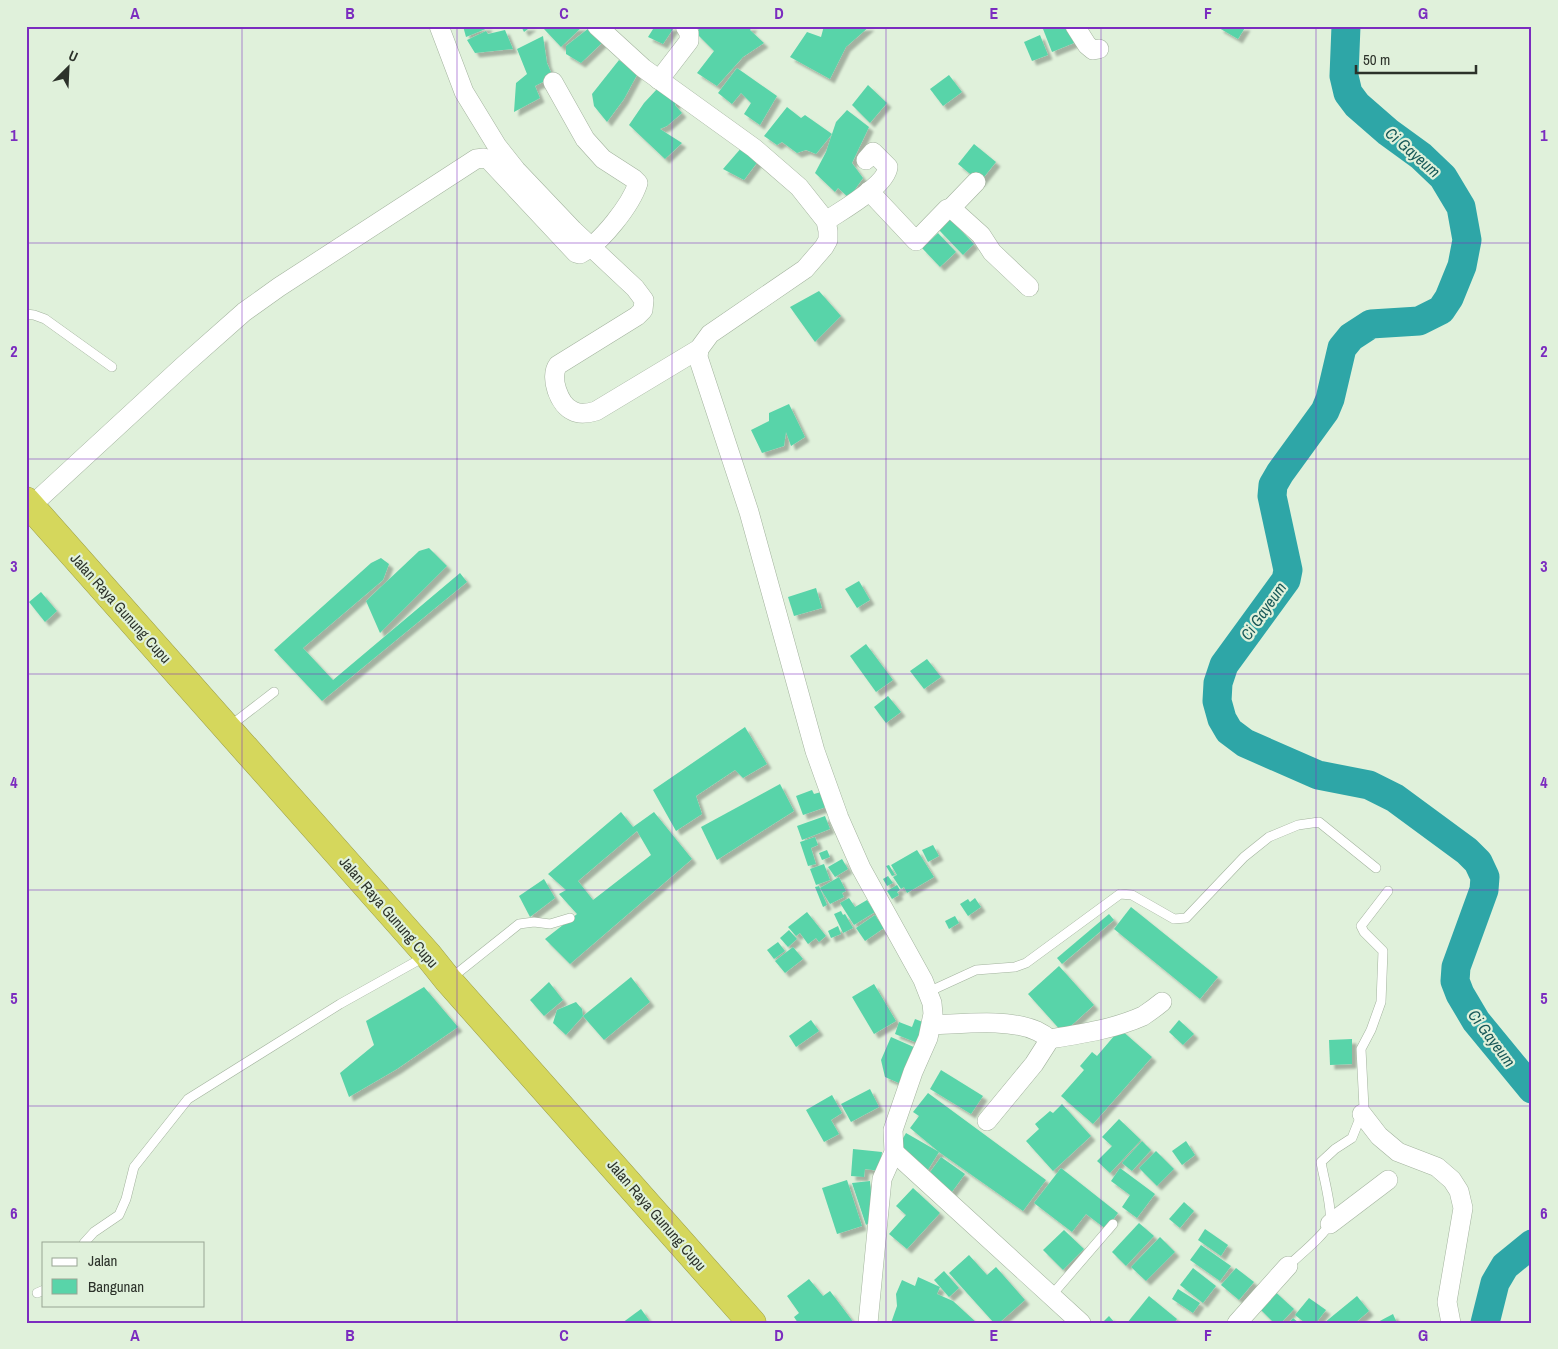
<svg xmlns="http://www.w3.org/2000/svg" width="1558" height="1349" font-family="'Archivo Narrow',sans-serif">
	<defs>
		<filter id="shadow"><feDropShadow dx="4.5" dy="4.5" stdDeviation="1" flood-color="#0004"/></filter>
	</defs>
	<rect width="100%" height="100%" fill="#e0f1db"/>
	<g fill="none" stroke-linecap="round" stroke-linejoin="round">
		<g stroke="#2ea6a7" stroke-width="29">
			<path d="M1346 26 1344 76 1348 93 1357 105 1388 132 1421 156 1443 177 1461 207 1467 240 1462 266 1449 298 1441 310 1419 321 1371 324 1351 337 1342 348 1330 399 1325 411 1280 473 1273 485 1272 496 1288 570 1286 580 1224 665 1218 683 1217 701 1222 719 1229 731 1245 743 1318 775 1369 785 1395 798 1467 851 1478 862 1485 877 1484 890 1456 967 1455 981 1460 994 1476 1021 1532 1089"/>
			<path d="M1485 1323 1495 1283 1505 1266 1532 1244"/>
		</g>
	</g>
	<g fill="#59d4a9" fill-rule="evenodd" filter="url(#shadow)">
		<path d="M463 26H487L488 28 466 37Z"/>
		<path d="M521 26H532L524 32Z"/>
		<path d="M547 26H583L561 47 544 29Z"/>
		<path d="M655 26H675L663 44 648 37Z"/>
		<path d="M701 26H753L750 30 764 43 743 57 717 86 697 73 714 51 696 33Z"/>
		<path d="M824 26H870L846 47 830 79 790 57 807 32 821 37Z"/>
		<path d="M1049 26H1067L1074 43 1052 52 1043 29Z"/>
		<path d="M1220 26H1246L1238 39 1219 28Z"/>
		<path d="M589 28 603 42 581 63 566 54V46Z"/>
		<path d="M505 30 513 49 475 53 467 40 486 31 488 34Z"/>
		<path d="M1040 35 1048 55 1032 61 1024 42Z"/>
		<path d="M543 36 547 63 553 77 535 86 540 98 514 112 516 83 527 74 517 49Z"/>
		<path d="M619 60 638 73 624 99 607 122 594 106 592 94Z"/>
		<path d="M737 68 777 96 760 125 744 114 751 103 741 93 732 104 718 93Z"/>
		<path d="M949 75 962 92 943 106 930 89Z"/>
		<path d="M868 85 887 103 870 123 852 105Z"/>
		<path d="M657 89 664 95 666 93 677 100 675 105 682 113 667 126 660 129 682 143 665 159 629 125 644 103Z"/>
		<path d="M787 107 801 118 805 115 832 134 816 154 806 150 797 153 782 142 777 145 764 136Z"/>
		<path d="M847 110 869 127 852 163 863 178 849 198 838 188 835 192 815 173 826 152 836 122Z"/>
		<path d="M974 144 996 162 980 182 958 164Z"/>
		<path d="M742 147 759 160 744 180 723 169Z"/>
		<path d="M950 219 974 244 963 255 939 230Z"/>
		<path d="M938 233 956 252 940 267 922 248Z"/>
		<path d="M819 291 841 316 815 342 790 307Z"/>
		<path d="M789 404 805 437 791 446 786 432 784 446 762 453 751 430 769 421V413Z"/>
		<path d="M429 548 447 566 380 633 366 601 419 551Z"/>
		<path d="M381 558 389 564 383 580 303 648 333 680 460 573 467 582 322 701 274 650 371 563Z"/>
		<path d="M859 581 870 600 857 608 845 589Z"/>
		<path d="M816 588 822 608 794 616 788 597Z"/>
		<path d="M41 592 57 611 45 622 29 602Z"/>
		<path d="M866 644 893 680 876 692 850 656Z"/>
		<path d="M927 659 941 677 924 689 910 671Z"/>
		<path d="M888 696 901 712 886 723 874 707Z"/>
		<path d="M745 727 767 764 743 778 735 770 696 796 702 814 676 831 653 790Z"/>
		<path d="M780 784 794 811 717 860 701 827Z"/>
		<path d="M812 790 814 794 821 792 826 807 803 815 796 796Z"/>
		<path d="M621 812 633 827 654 812 692 859 570 964 545 939 577 914 559 894 566 890 548 874ZM637 831 651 855 593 900 578 881Z"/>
		<path d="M825 816 830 829 802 840 797 826Z"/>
		<path d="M815 837 818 845 811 848 816 864 808 866 800 842Z"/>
		<path d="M933 845 939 856 928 862 922 850Z"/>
		<path d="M827 850 830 857 822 860 819 853Z"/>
		<path d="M917 850 934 877 907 893 904 887 901 889 893 877 897 875 891 865Z"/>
		<path d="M842 859 848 869 835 877 828 867Z"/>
		<path d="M824 864 830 880 816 885 810 869Z"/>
		<path d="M889 865 895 875 892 876 886 866Z"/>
		<path d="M888 876 893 883 887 886 883 879Z"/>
		<path d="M839 877 846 891 842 893 844 897 830 904 820 888Z"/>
		<path d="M544 879 555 898 530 917 519 896Z"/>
		<path d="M897 885 900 890 897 892 899 895 892 899 887 891Z"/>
		<path d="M819 886 827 905 823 907 815 887Z"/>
		<path d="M849 898 855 907 867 900 875 912 854 925 840 903Z"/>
		<path d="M975 898 981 907 968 916 960 904 968 899 970 902Z"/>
		<path d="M1131 907 1218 977 1200 999 1114 929Z"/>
		<path d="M841 911 843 915 845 914 853 928 843 933 834 914Z"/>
		<path d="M807 912 826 936 819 942 816 938 808 944 800 933 796 936 788 927Z"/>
		<path d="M1109 914 1114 920 1062 964 1057 958Z"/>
		<path d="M875 915 884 928 865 941 856 928Z"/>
		<path d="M955 916 959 923 949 929 945 921Z"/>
		<path d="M838 926 841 934 831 938 828 931Z"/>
		<path d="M789 930 797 939 788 947 780 938Z"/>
		<path d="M778 942 785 951 774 959 767 950Z"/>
		<path d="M793 947 803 959 785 973 775 961Z"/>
		<path d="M1059 966 1094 1005 1063 1033 1028 994Z"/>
		<path d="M631 977 650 1002 604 1040 583 1016 566 1035 553 1023 557 1010 576 1002 582 1009 583 1016Z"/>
		<path d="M549 982 563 1000 544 1016 530 1000Z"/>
		<path d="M874 984 896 1021 874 1034 852 997Z"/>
		<path d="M424 987 458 1027 397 1069 349 1097 340 1073 374 1045 366 1021Z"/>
		<path d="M915 1019 928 1024 920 1044 895 1034 899 1022 912 1027Z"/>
		<path d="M811 1020 819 1031 796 1047 789 1036Z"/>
		<path d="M1179 1020 1194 1034 1183 1045 1169 1032Z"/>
		<path d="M1120 1029 1152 1057 1093 1124 1061 1096 1084 1070 1080 1066 1092 1052 1097 1056Z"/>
		<path d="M891 1037 916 1048 901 1084 885 1077 881 1060Z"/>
		<path d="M1352 1039V1064L1330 1065 1329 1040Z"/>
		<path d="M941 1070 983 1096 971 1114 930 1089Z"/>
		<path d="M870 1089 879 1107 851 1122 841 1104Z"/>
		<path d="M928 1093 1046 1180 1023 1211 939 1152 910 1128 919 1116 913 1112Z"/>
		<path d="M832 1095 842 1113 831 1120 839 1134 824 1142 806 1110Z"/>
		<path d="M1062 1104 1091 1136 1053 1171 1026 1141 1039 1129 1035 1124 1050 1111 1053 1113Z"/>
		<path d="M1119 1119 1141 1140 1110 1173 1097 1161 1112 1146 1102 1137Z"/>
		<path d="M906 1133 939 1152 926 1173 894 1154Z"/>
		<path d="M1142 1141 1151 1150 1132 1171 1122 1163Z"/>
		<path d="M1186 1141 1195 1155 1182 1165 1172 1151Z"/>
		<path d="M853 1149 882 1152 880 1171 865 1169 864 1177 851 1176Z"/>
		<path d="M1156 1151 1174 1169 1157 1186 1139 1168Z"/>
		<path d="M941 1157 965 1174 949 1196 925 1179Z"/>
		<path d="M1061 1168 1118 1213 1106 1229 1086 1214 1072 1232 1034 1203Z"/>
		<path d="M1120 1168 1155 1194 1137 1218 1122 1207 1130 1195 1111 1181Z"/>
		<path d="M847 1180 862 1226 837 1234 822 1188Z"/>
		<path d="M870 1181 873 1220 866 1225 852 1183Z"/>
		<path d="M913 1188 940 1213 907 1249 889 1234 906 1215 896 1206Z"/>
		<path d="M1184 1202 1194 1211 1180 1228 1169 1219Z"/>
		<path d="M1139 1223 1154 1236 1126 1266 1112 1252Z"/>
		<path d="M1205 1229 1228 1245 1221 1256 1198 1240Z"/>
		<path d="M1064 1230 1084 1249 1063 1270 1043 1250Z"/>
		<path d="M1160 1237 1175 1252 1146 1281 1131 1267Z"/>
		<path d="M1201 1245 1231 1266 1220 1281 1190 1260Z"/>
		<path d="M969 1255 987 1275 996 1267 1025 1300 999 1323H994L949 1273Z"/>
		<path d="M1193 1268 1216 1286 1203 1303 1180 1285Z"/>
		<path d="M1236 1268 1254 1282 1239 1300 1221 1285Z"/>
		<path d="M944 1271 959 1288 949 1297 934 1280Z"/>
		<path d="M918 1277 940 1287 937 1294 953 1301 977 1323H891L897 1306 896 1294 902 1280 915 1286Z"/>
		<path d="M809 1279 823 1296 830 1291 854 1323H798L794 1317 799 1313 787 1296Z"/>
		<path d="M1270 1287 1294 1309 1281 1323H1274L1255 1304Z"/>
		<path d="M1178 1289 1200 1303 1193 1313 1172 1299Z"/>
		<path d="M1149 1296 1177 1319 1174 1323H1127Z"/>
		<path d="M1357 1296 1369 1311 1355 1323H1324Z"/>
		<path d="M1309 1298 1326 1310 1316 1323H1305L1295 1315Z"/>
		<path d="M641 1309 651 1323H622Z"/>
		<path d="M1393 1314 1397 1323H1376Z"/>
		<path d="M1109 1316 1115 1323H1102Z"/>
		<path d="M1293 1318 1299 1323H1289Z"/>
	</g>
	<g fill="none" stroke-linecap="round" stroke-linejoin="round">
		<defs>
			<g id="lane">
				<path d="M26 314 34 315 45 319 112 367"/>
				<path d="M230 726 274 692"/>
				<path d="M450 979 519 924 534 922 550 924 570 918"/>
				<path d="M928 992 976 970 1015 967 1026 963 1120 894 1132 895 1174 919 1186 918 1244 857 1269 837 1298 825 1319 822 1376 868"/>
				<path d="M84 1243 94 1232 119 1215 126 1199 134 1167 188 1099 340 1004 426 956"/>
				<path d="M1288 1266C1297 1257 1325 1235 1329 1224 1334 1214 1323 1175 1321 1162L1335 1149 1352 1138 1364 1108 1361 1049 1371 1030 1381 1002 1383 951 1364 932 1361 926 1388 891"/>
				<path d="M37 1293 44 1290"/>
				<path d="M1051 1296 1113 1224"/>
			</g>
			<g id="street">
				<path d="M439 26 464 92 497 146 516 170 573 230 635 288 644 300 643 310 637 316 558 365C549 377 559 405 573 411 580 415 589 413 596 411L699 349"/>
				<path d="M597 26 643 68 754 148 799 187 826 221 828 231V240L824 247 805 269 710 334 699 349 698 357 749 512 815 751 839 818 861 868 923 980 932 1003 933 1014 928 1038 913 1072 893 1130 894 1152 882 1179 868 1323"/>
				<path d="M1075 26 1087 45 1093 50 1099 49"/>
				<path d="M659 80 689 41V33L685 26"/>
				<path d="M869 191 916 241 947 209 951 208 981 235 992 252 1029 287"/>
				<path d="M951 208 976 182"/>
				<path d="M826 221C842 210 886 186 888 167L873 152 866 160"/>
				<path d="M31 506 183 366 244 312 279 287 476 159 484 158 489 160 576 253 580 254C601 243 631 205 638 183L634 179 603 159 585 139 553 82"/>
				<path d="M932 1025C963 1024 1008 1018 1037 1031 1041 1033 1046 1036 1050 1039L1034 1064 987 1121"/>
				<path d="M1050 1039C1081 1034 1114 1029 1143 1016 1149 1012 1156 1007 1162 1002"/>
				<path d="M1362 1114 1379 1136 1398 1152 1437 1167 1452 1180 1459 1191 1463 1208 1447 1302 1451 1323"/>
				<path d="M894 1152 1081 1323"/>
				<path d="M1330 1224 1388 1180"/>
				<path d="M1237 1323 1288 1266"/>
			</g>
			<path id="highway" d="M26 501 428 955 448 980 752 1323"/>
		</defs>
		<use href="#lane" stroke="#a3b39e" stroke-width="10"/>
		<use href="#street" stroke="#a3b39e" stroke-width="20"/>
		<use href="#highway" stroke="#9a9d4a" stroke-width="29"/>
		<use href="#lane" stroke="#fff" stroke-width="9"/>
		<use href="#street" stroke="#fff" stroke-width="19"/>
		<use href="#highway" stroke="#d5d75c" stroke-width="28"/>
	</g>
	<path fill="none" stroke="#7b2cbf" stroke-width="1" stroke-opacity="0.55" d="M242 26V1323M457 26V1323M672 26V1323M886 26V1323M1101 26V1323M1316 26V1323M26 243H1532M26 459H1532M26 674H1532M26 890H1532M26 1106H1532"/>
	<g text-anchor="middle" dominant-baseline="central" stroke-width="4.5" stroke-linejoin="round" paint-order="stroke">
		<g font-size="15" fill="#2c322a" stroke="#e0f1db">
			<text transform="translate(121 608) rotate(48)">Jalan Raya Gunung Cupu</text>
			<text transform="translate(389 912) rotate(49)">Jalan Raya Gunung Cupu</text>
			<text transform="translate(657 1215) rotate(49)">Jalan Raya Gunung Cupu</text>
		</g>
		<g font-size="16" font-style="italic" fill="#185959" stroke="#e0f1db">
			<text transform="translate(1413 152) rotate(41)">Ci Gayeum</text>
			<text transform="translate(1263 611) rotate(-55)">Ci Gayeum</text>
			<text transform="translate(1492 1038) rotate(53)">Ci Gayeum</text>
		</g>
	</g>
	<rect width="1558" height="1349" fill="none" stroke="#e0f1db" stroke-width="55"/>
	<rect x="42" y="1242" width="162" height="65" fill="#e0f1db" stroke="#98a594"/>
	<rect x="52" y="1258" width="25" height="8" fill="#ffffff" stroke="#98a594"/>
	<text x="88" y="1266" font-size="15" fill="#2c322a">Jalan</text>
	<rect x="52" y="1279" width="25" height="15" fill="#59d4a9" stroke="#98a594"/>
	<text x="88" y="1292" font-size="15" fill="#2c322a">Bangunan</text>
	<g transform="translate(68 68) rotate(24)" stroke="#e0f1db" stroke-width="4" paint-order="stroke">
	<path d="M0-4L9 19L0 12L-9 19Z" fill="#2c322a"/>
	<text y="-8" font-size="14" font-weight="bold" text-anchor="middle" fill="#2c322a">U</text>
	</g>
	<path d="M1356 65v8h120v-8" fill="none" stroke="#2c322a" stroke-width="2.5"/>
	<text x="1363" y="65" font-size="15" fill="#2c322a" stroke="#e0f1db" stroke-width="4" paint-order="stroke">50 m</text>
	<rect x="28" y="28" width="1502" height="1294" fill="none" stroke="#7b2cbf" stroke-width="2"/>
	<g font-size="16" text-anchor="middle" font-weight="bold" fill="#7b2cbf">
		<text x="135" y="19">A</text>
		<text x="350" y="19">B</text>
		<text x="564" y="19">C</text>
		<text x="779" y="19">D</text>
		<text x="994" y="19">E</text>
		<text x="1208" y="19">F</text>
		<text x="1423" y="19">G</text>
		<text x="14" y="141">1</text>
		<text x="1544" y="141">1</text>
		<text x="14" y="357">2</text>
		<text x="1544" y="357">2</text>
		<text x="14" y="572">3</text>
		<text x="1544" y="572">3</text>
		<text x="14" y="788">4</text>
		<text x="1544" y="788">4</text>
		<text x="14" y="1004">5</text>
		<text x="1544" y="1004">5</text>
		<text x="14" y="1219">6</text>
		<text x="1544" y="1219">6</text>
		<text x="135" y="1341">A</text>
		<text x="350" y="1341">B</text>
		<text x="564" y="1341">C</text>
		<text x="779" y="1341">D</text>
		<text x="994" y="1341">E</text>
		<text x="1208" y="1341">F</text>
		<text x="1423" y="1341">G</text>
	</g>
</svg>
